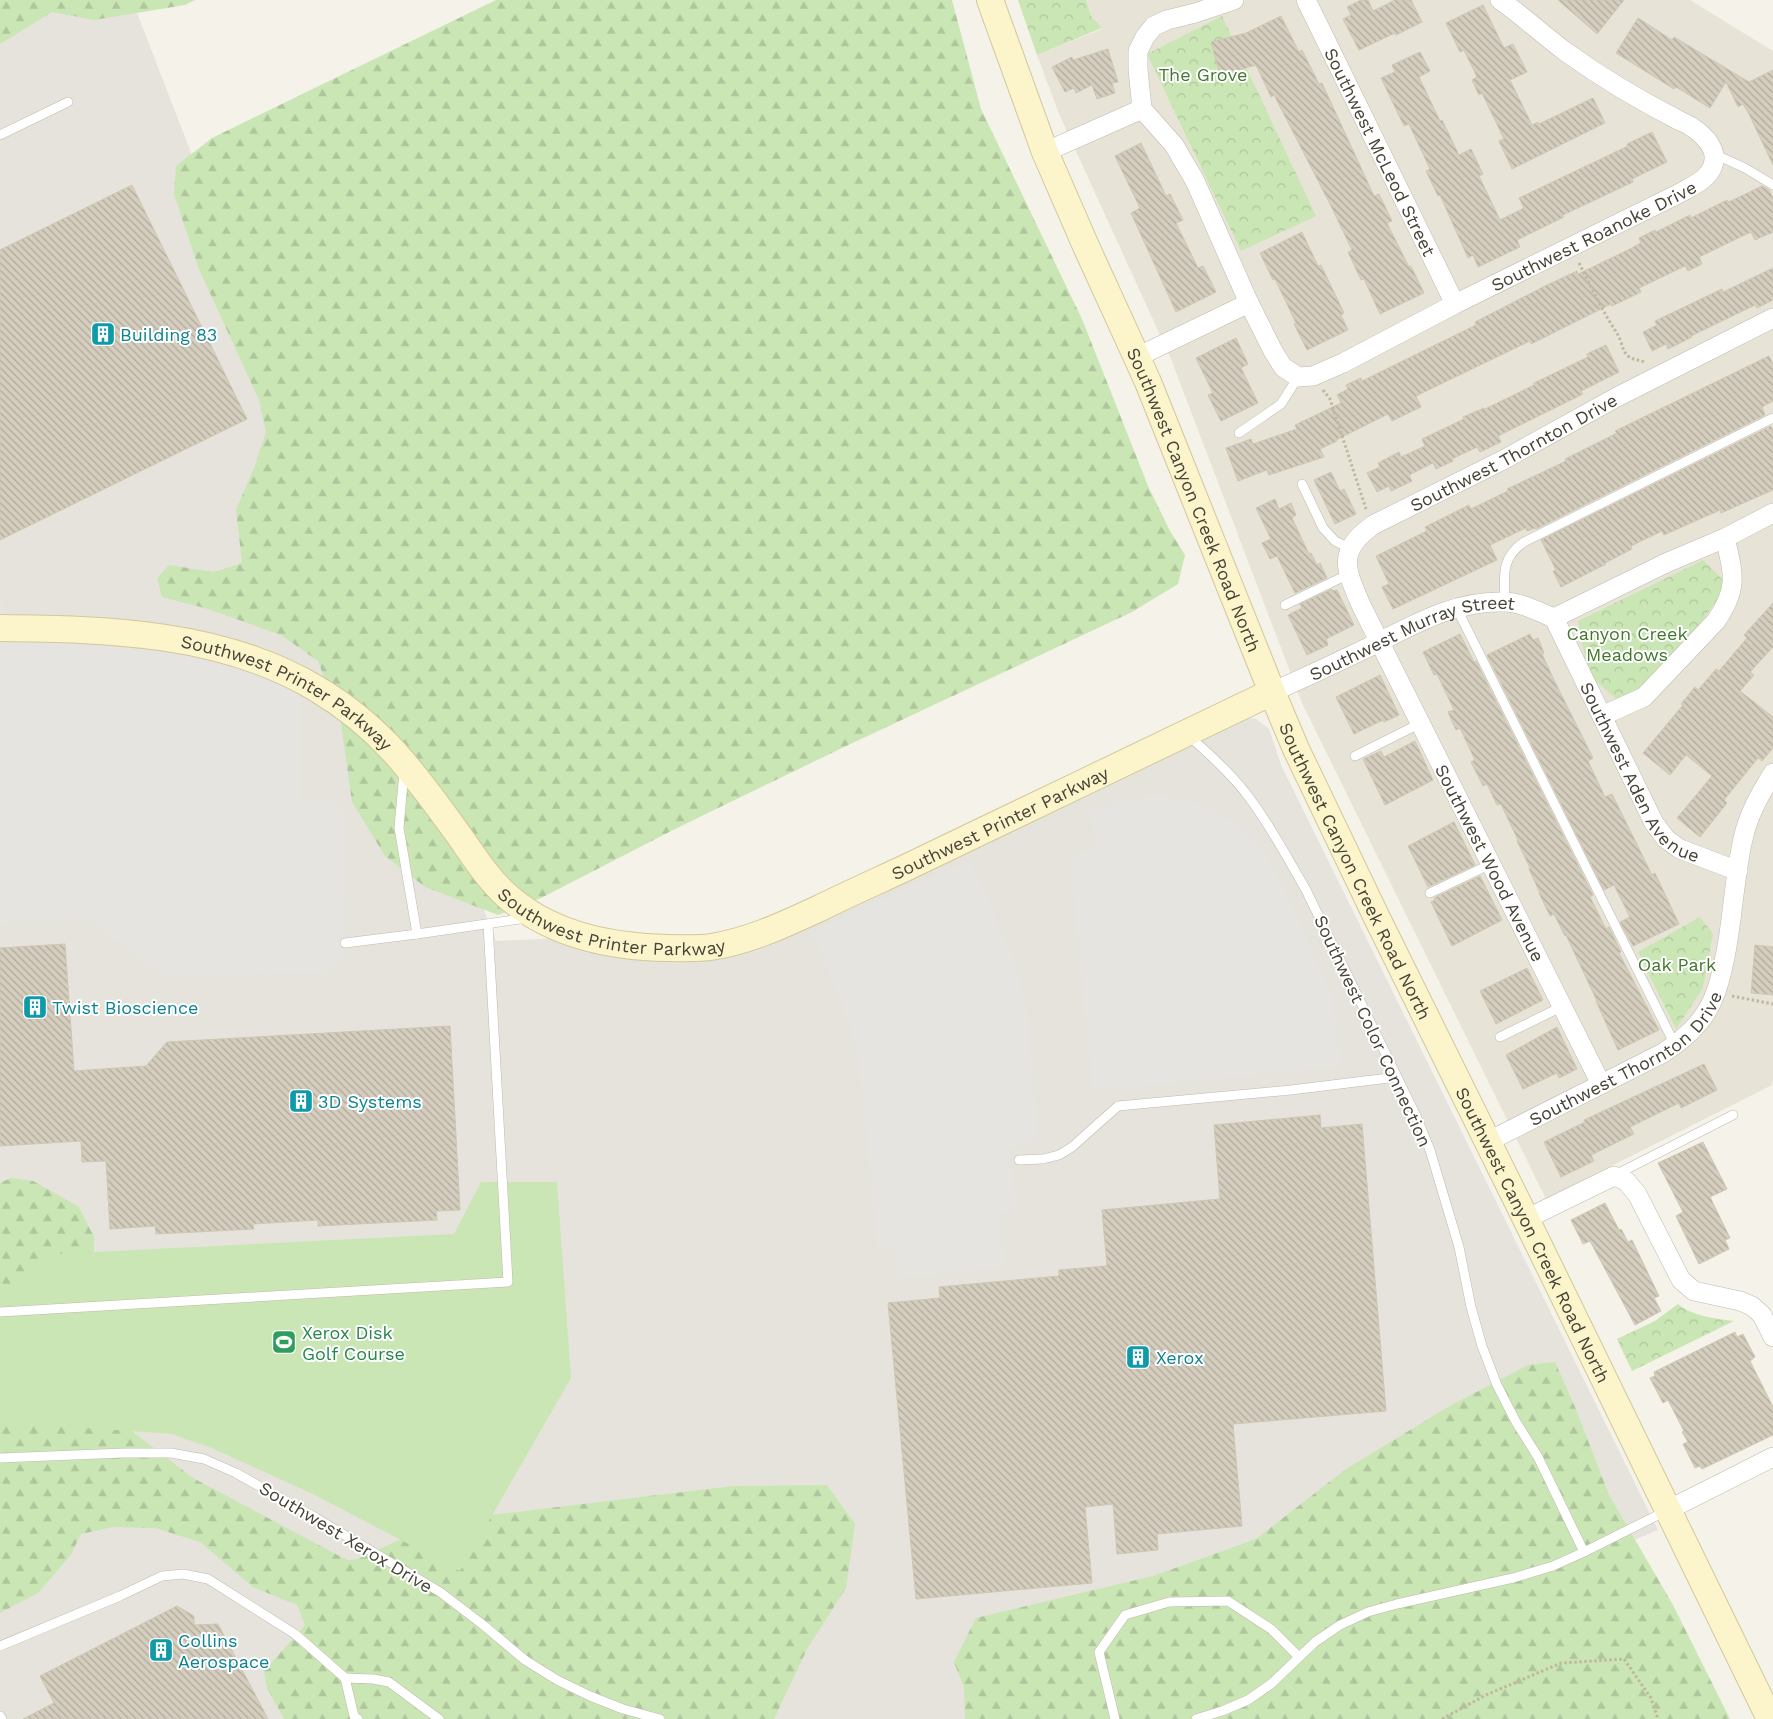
<svg xmlns="http://www.w3.org/2000/svg" width="1773" height="1719" font-family="'Work Sans',sans-serif">
	<defs>
		<pattern id="forest-firs" width="22" height="20" patternUnits="userSpaceOnUse" patternTransform="scale(1.25)"><rect width="22" height="20" fill="#cae6b4"/><path d="M5 1l3.5 6h-7zM16 11l3.5 6h-7z" fill="#afc69c"/></pattern>
		<pattern id="park-crowns" width="20" height="18" patternUnits="userSpaceOnUse" patternTransform="scale(1.25)"><rect width="20" height="18" fill="#cae6b4"/><path d="M2 6a3 3 0 1 1 6 0M12 15a3 3 0 1 1 6 0" fill="none" stroke="#afc69c"/></pattern>
		<pattern id="building-back-hatch" width="6" height="6" patternUnits="userSpaceOnUse" patternTransform="scale(1.25)"><rect width="6" height="6" fill="#d5cebf"/><path d="M-1 5l2 2M0 0l6 6M5-1l2 2" fill="none" stroke="#afa99c"/></pattern>
	</defs>
	<rect width="100%" height="100%" fill="#f4f2e9"/>
	<path fill="#e7e4d7" d="M1086 0H1690L1773 51V1078L1772 1085 1546 1199 1302 703 1171 359 1059 114 1037 55 1102 29 1091 16Z"/>
	<path fill="#e6e3dd" d="M0 0H132L496 941 583 937 633 960 730 957 803 930 1239 717 1256 719 1269 729 1282 767 1658 1530 1475 1608 1245 1719H0Z"/>
	<g fill="url(#forest-firs)">
		<path d="M1 0H195L185 5 94 20 52 12 0 44V1Z"/>
		<path d="M496 0H952L981 109 1082 319 1148 486 1170 531 1185 555 1178 584 1132 612 844 747 677 828 541 898 498 915 425 887 385 856 352 802 341 723 318 661 281 635 208 609 162 597 157 578 169 565 214 572 242 563 236 510 254 468 266 432 259 400 198 267 174 194 176 166 212 138Z"/>
		<path d="M11 1178 33 1181 79 1207 94 1237V1366L116 1419 193 1478 347 1560 358 1559 440 1521 733 1486 827 1485 855 1524 846 1588 807 1649 774 1719H284L267 1688 264 1671 305 1625 297 1605 253 1587 200 1542 155 1528 113 1527 81 1534 70 1556 38 1593 0 1613V1183Z"/>
		<path d="M1555 1362 1575 1407 1609 1495 1673 1605 1730 1719H965L964 1688 954 1662 976 1618 1153 1576 1256 1539 1346 1469 1448 1407 1528 1365Z"/>
	</g>
	<g fill="url(#park-crowns)">
		<path d="M1018 0H1086L1091 16 1102 28 1037 55Z"/>
		<path d="M1222 16 1316 216 1241 251 1147 54Z"/>
		<path d="M1703 560 1728 585 1678 654 1621 703 1588 674 1578 621Z"/>
		<path d="M1700 917 1713 934 1703 988 1676 1029 1638 952Z"/>
		<path d="M1678 1304C1694 1317 1714 1318 1734 1321L1632 1371 1617 1339 1655 1321Z"/>
	</g>
	<path fill="#cae6b4" d="M481 1182H557L571 1378 460 1571 315 1495 214 1449 172 1434 88 1428 0 1424V1306L54 1254 454 1234Z"/>
	<g fill="#e5e4e0">
		<path d="M0 599 13 628 74 629 300 680V800L328 798 343 812 345 957 321 973 164 975 88 919 0 923Z"/>
		<path d="M1154 796 1182 799 1210 809 1235 823 1259 847 1282 884 1333 1000 1340 1066 1093 1091 1070 859 1099 844 1089 814 1118 801Z"/>
		<path d="M970 861 1016 965 1026 1009 1038 1138 1009 1150 1016 1209 999 1212 1004 1267 898 1278 895 1247 878 1249 859 1060 843 1002 811 931Z"/>
	</g>
	<g fill="url(#building-back-hatch)" stroke="#cfc7b2">
		<path d="M1361 0H1368L1373 11 1395 0H1411L1422 22 1396 35 1395 33 1359 50 1343 19 1351 15 1347 7Z"/>
		<path d="M1558 0H1624L1597 34Z"/>
		<path d="M1483 5 1504 48 1513 44 1527 72 1510 80 1532 125 1538 122 1539 124 1593 98 1605 123 1512 169 1499 141 1504 139 1482 93 1479 95 1472 80 1477 77 1464 50 1460 52 1446 23Z"/>
		<path d="M1281 16 1299 52 1302 50 1319 84 1322 83 1374 196 1379 194 1392 221 1387 223 1409 267 1411 266 1424 293 1380 314 1364 279 1361 280 1348 252 1352 250 1331 206 1274 95 1271 97 1256 65 1220 75 1211 42 1246 33Z"/>
		<path d="M1638 18 1672 40 1674 37 1749 82 1773 70V165L1749 114 1743 104 1738 107 1726 82 1710 108 1676 87 1674 89 1616 53Z"/>
		<path d="M1108 49 1118 82 1112 83 1115 93 1097 99 1092 85 1076 93 1074 88 1065 92 1052 67 1072 57 1073 60Z"/>
		<path d="M1420 52 1430 71 1419 77 1440 121 1442 120 1459 155 1471 149 1483 174 1479 176 1500 220 1524 208 1519 198 1628 146 1627 144 1652 132 1667 162 1632 179 1633 182 1563 215 1564 217 1517 240 1520 247 1478 267 1473 255 1468 258 1440 195 1438 196 1426 171 1430 169 1409 124 1404 126 1381 78 1395 72 1392 65Z"/>
		<path d="M1141 143 1166 196 1170 194 1183 220 1176 223 1198 268 1203 266 1216 292 1176 312 1131 213 1140 208 1115 156Z"/>
		<path d="M132 185 247 419 0 540V250Z"/>
		<path d="M1762 186 1769 190 1773 198V232L1755 240 1751 232 1699 257 1702 264 1688 271 1685 266 1639 288 1641 292 1612 306 1611 304 1531 344 1530 341 1416 396 1421 407 1392 421 1388 414 1336 440 1337 441 1320 449 1324 457 1269 475 1267 470 1238 481 1226 448 1251 439 1253 444 1297 429 1295 425 1341 403 1337 395 1348 389 1346 385 1361 378 1362 381 1476 325 1475 322 1545 286 1577 271 1578 274 1628 250 1641 243 1639 238 1655 230 1656 232 1690 215 1691 218 1727 200 1729 202Z"/>
		<path d="M1302 232 1318 266 1321 265 1344 313 1341 315 1348 330 1307 350 1294 324 1296 323 1275 279 1273 280 1260 253Z"/>
		<path d="M1773 268V300L1757 308 1755 305 1691 336 1692 337 1668 349 1666 344 1652 351 1643 332 1657 325 1655 321 1722 289 1723 292Z"/>
		<path d="M1236 338 1248 364 1241 368 1258 403 1221 421 1208 395 1213 393 1196 358Z"/>
		<path d="M1606 345 1619 372 1581 391 1583 394 1498 436 1501 442 1480 452 1477 447 1452 459 1453 461 1436 469 1433 463 1409 475 1412 481 1391 491 1389 486 1377 492 1367 473 1380 467 1378 463 1399 452 1401 457 1425 446 1422 439 1464 419 1463 417 1484 408 1485 409 1534 385V383L1588 357 1587 354Z"/>
		<path d="M1769 356 1773 364V401L1762 407 1765 415 1536 529 1535 528 1527 531 1526 528 1490 545 1497 560 1393 609 1382 587 1389 584 1376 556 1427 531 1425 527 1469 505 1471 509 1508 491 1507 489 1566 461 1565 459 1617 433 1615 431Z"/>
		<path d="M1771 426 1773 431V490L1721 513 1720 510 1664 535 1662 531 1631 546 1632 549 1605 563 1606 564 1561 587 1553 571 1556 570 1541 540Z"/>
		<path d="M1331 472 1340 491 1344 489 1356 514 1335 524 1314 480Z"/>
		<path d="M1275 499 1279 509 1291 503 1296 515 1292 518 1309 554 1311 553 1317 565 1320 563 1327 578 1295 593 1277 556 1270 559 1262 543 1271 539 1256 508Z"/>
		<path d="M1332 589 1333 591 1337 590 1354 625 1326 639 1328 645 1307 655 1288 615 1302 608 1300 604Z"/>
		<path d="M1773 603V647L1750 672 1754 675 1740 691 1773 717V748L1762 761 1758 758 1724 800 1727 803 1700 837 1677 818 1712 776 1686 755 1670 775 1643 753 1683 705 1681 704 1695 687 1698 690 1716 669 1719 671 1747 638 1744 635Z"/>
		<path d="M1460 634 1474 662 1476 661 1593 895 1590 897 1606 929 1609 927 1621 952 1619 953 1659 1030 1618 1050 1596 1001H1597L1566 935 1565 936 1554 914 1550 916 1539 893H1540L1529 869 1530 868 1517 841 1518 840 1501 804 1497 805 1487 784 1483 786 1471 762 1475 760 1460 728 1456 730 1448 712 1454 710 1437 674 1434 675 1423 652Z"/>
		<path d="M1530 634 1533 640 1538 638 1544 653 1542 654 1555 682 1593 758 1588 761 1605 797 1612 794 1652 875 1655 873 1679 924 1633 946 1620 922 1630 917 1614 885 1604 890 1487 655Z"/>
		<path d="M1380 675 1399 715 1384 722 1383 720 1354 734 1336 697Z"/>
		<path d="M1415 741 1433 780 1385 805 1363 759 1381 751 1384 757Z"/>
		<path d="M1454 822 1475 865 1428 887 1408 846Z"/>
		<path d="M1480 876 1502 920 1452 946 1431 902 1435 900 1434 898Z"/>
		<path d="M65 944 74 1071 146 1066 167 1042 450 1026 460 1210 436 1211 437 1220 318 1226V1220L253 1224 254 1229 156 1234 155 1226 110 1229 106 1161 82 1162 81 1141 0 1146V948Z"/>
		<path d="M1755 945 1773 947V995L1751 993Z"/>
		<path d="M1527 968 1543 1000 1496 1024 1480 991Z"/>
		<path d="M1557 1027 1577 1069 1559 1078 1557 1073 1523 1089 1506 1055Z"/>
		<path d="M1704 1064 1717 1090 1681 1108 1679 1103 1630 1127 1634 1134 1591 1155 1594 1161 1561 1177 1544 1142 1585 1122 1584 1120Z"/>
		<path d="M1320 1115 1321 1128 1362 1124 1386 1411 1233 1424 1242 1526 1157 1534 1158 1550 1117 1554 1113 1504 1085 1507 1092 1583 916 1599 888 1303 940 1298 939 1287 1059 1276V1270L1107 1266 1102 1210 1220 1199 1214 1125Z"/>
		<path d="M1703 1142 1727 1189 1710 1197 1730 1238 1725 1240 1729 1249 1699 1264 1676 1216 1683 1212 1658 1163Z"/>
		<path d="M1605 1203 1619 1230 1621 1229 1628 1242 1632 1240 1659 1296 1654 1298 1661 1311 1635 1325 1590 1241 1583 1244 1571 1220Z"/>
		<path d="M1735 1332 1737 1337 1743 1334 1755 1357 1750 1361 1773 1407V1435L1702 1469 1700 1466 1695 1468 1683 1444 1688 1442 1682 1432 1684 1431 1668 1400 1663 1403 1650 1378 1655 1376 1654 1372Z"/>
		<path d="M177 1606 194 1616V1625L218 1624 268 1719H23L54 1703 40 1676Z"/>
	</g>
	<g fill="none" stroke-linecap="round" stroke-linejoin="round">
		<defs>
			<g id="lane">
				<path d="M0 135 68 102"/>
				<path d="M1714 154 1745 168 1773 185"/>
				<path d="M1239 433 1281 404 1298 377"/>
				<path d="M1302 484 1323 528 1335 541 1349 548"/>
				<path d="M1505 602C1504 575 1501 558 1524 542L1773 418"/>
				<path d="M1285 605 1349 574"/>
				<path d="M1456 607 1675 1045"/>
				<path d="M1188 735C1208 753 1228 771 1245 792 1268 822 1287 857 1306 890L1416 1116 1430 1150 1459 1247 1471 1307 1482 1346 1497 1385 1516 1422 1538 1457 1584 1552"/>
				<path d="M1355 756 1419 724"/>
				<path d="M404 772 399 828 417 934 527 918"/>
				<path d="M1430 893 1491 864"/>
				<path d="M345 943 417 934"/>
				<path d="M1500 1037 1561 1007"/>
				<path d="M1019 1160 1043 1159 1059 1155 1072 1147 1118 1106 1291 1090 1397 1077"/>
				<path d="M1615 1175 1733 1115"/>
				<path d="M0 1312 508 1282 488 924"/>
				<path d="M0 1458 124 1453H171L204 1459 236 1473 316 1518 440 1592 482 1624 525 1660 557 1680 590 1696 623 1709 660 1719"/>
				<path d="M0 1646 120 1596 162 1576 183 1574 208 1579 295 1634 345 1678 354 1716 358 1719"/>
				<path d="M345 1678 373 1679 389 1682 439 1719"/>
				<path d="M0 1716 2 1719"/>
				<path d="M1115 1719 1099 1652 1125 1615 1169 1602 1228 1601 1271 1629 1299 1657"/>
				<path d="M1196 1719 1222 1711 1248 1700 1271 1684 1315 1642 1340 1625 1368 1612 1397 1604 1513 1578 1553 1566 1584 1552 1666 1511"/>
			</g>
			<g id="street">
				<path id="s1" d="M1234 0 1195 13 1167 20 1154 26 1145 37 1138 51V69L1142 109 1174 145 1195 181 1249 303 1273 351 1283 367 1298 377 1313 376 1343 363 1455 304 1678 194C1694 185 1716 177 1714 155 1712 140 1693 126 1680 121 1641 101 1602 78 1566 52 1543 35 1523 16 1500 0"/>
				<path id="s2" d="M1306 0 1455 304"/>
				<path d="M1045 152 1142 109"/>
				<path d="M1137 357 1249 303"/>
				<path id="s3" d="M1554 618 1654 823 1666 839 1680 849 1738 871"/>
				<path d="M1554 618 1666 563 1725 538 1773 513"/>
				<path id="s4" d="M1272 692C1304 678 1336 663 1369 647 1412 626 1454 600 1504 602 1521 602 1539 612 1554 618"/>
				<path d="M1602 716 1644 697 1716 621C1738 589 1734 575 1725 538"/>
				<path id="s5" d="M1601 1084 1361 605C1345 568 1337 551 1373 525L1505 459 1617 397 1773 318"/>
				<path id="s6" d="M1487 1142 1663 1053C1680 1042 1696 1029 1707 1011 1717 994 1721 976 1725 957 1733 918 1734 878 1743 839 1748 815 1760 794 1773 773"/>
				<path d="M1526 1219 1614 1176 1626 1181 1637 1194 1681 1280 1694 1291 1740 1301 1752 1306 1762 1315 1773 1337"/>
				<path d="M1668 1510 1773 1457"/>
			</g>
			<g id="secondary">
				<path id="s7" d="M990 0 1045 152 1085 244 1148 382 1272 692 1296 749 1377 918 1526 1219 1770 1719"/>
				<path id="s8" d="M0 628C106 629 223 632 317 689 379 726 411 769 453 827 470 850 485 876 506 895 550 935 611 947 668 948 683 948 697 949 711 947 750 941 785 924 820 908 846 895 873 883 899 871 1024 812 1147 751 1272 692"/>
			</g>
		</defs>
		<use href="#lane" stroke="#bfbaac" stroke-width="10"/>
		<use href="#street" stroke="#bfbaac" stroke-width="20"/>
		<use href="#secondary" stroke="#d1c89b" stroke-width="28"/>
		<g stroke="#c0b79e" stroke-width="3" stroke-dasharray="2.5 2.5" stroke-linecap="butt">
			<path d="M1579 263C1591 287 1603 312 1618 335 1622 342 1622 351 1628 356 1634 361 1640 359 1646 363"/>
			<path d="M1323 390 1330 399 1366 509"/>
			<path d="M1732 996 1773 1004"/>
			<path d="M1442 1719 1486 1695 1561 1663 1624 1659 1651 1698 1658 1719"/>
		</g>
		<use href="#lane" stroke="#fff" stroke-width="9"/>
		<use href="#street" stroke="#fff" stroke-width="19"/>
		<use href="#secondary" stroke="#fcf5cb" stroke-width="26"/>
	</g>
	<defs>
		<symbol id="building-square" viewBox="-11 -11 22 22"><rect x="-9" y="-9" width="18" height="18" rx="4" fill="#0f9aa8" stroke="#fff"/><path d="M-4-6H4V6H1V3H-1V6H-4ZM-2.5-4.3h1.7v1.8h-1.7ZM.8-4.3h1.7v1.8H.8ZM-2.5-1h1.7V.8h-1.7ZM.8-1h1.7V.8H.8Z" fill="#fff"/></symbol>
		<symbol id="stadium-square" viewBox="-11 -11 22 22"><rect x="-9" y="-9" width="18" height="18" rx="4" fill="#2e9e5b" stroke="#fff"/><path d="M0-5a6.5 5 0 1 0 0 10a6.5 5 0 1 0 0-10ZM-3.5-1.8h7v3.6h-7Z" fill="#fff"/></symbol>
	</defs>
	<g fill-rule="evenodd">
		<use href="#building-square" x="89" y="320" width="28" height="28"/>
		<use href="#building-square" x="21" y="993" width="28" height="28"/>
		<use href="#building-square" x="287" y="1087" width="28" height="28"/>
		<use href="#stadium-square" x="270" y="1328" width="28" height="28"/>
		<use href="#building-square" x="1124" y="1343" width="28" height="28"/>
		<use href="#building-square" x="147" y="1636" width="28" height="28"/>
	</g>
	<g text-anchor="middle" dominant-baseline="central" stroke-width="4" stroke-linejoin="round" paint-order="stroke">
		<g font-size="18" fill="#42772d" stroke="#fff">
			<text x="1203" y="74">The Grove</text>
			<text x="1627" y="633">Canyon Creek<tspan x="1627" dy="21">Meadows</tspan></text>
			<text x="1677" y="964">Oak Park</text>
		</g>
		<g font-size="18" fill="#474338" stroke="#fff">
			<text stroke="none"><textPath href="#s2" startOffset="169">Southwest McLeod Street</textPath></text>
			<text stroke="none"><textPath href="#s1" startOffset="815">Southwest Roanoke Drive</textPath></text>
			<text stroke="none"><textPath href="#s5" startOffset="786">Southwest Thornton Drive</textPath></text>
			<text stroke="none"><textPath href="#s7" startOffset="540">Southwest Canyon Creek Road North</textPath></text>
			<text stroke="none"><textPath href="#s4" startOffset="152">Southwest Murray Street</textPath></text>
			<text stroke="none"><textPath href="#s8" startOffset="301">Southwest Printer Parkway</textPath></text>
			<text stroke="none"><textPath href="#s3" startOffset="179">Southwest Aden Avenue</textPath></text>
			<text stroke="none"><textPath href="#s8" startOffset="1141">Southwest Printer Parkway</textPath></text>
			<text transform="translate(1490 863) rotate(63)">Southwest Wood Avenue</text>
			<text stroke="none"><textPath href="#s7" startOffset="945">Southwest Canyon Creek Road North</textPath></text>
			<text stroke="none"><textPath href="#s8" startOffset="721">Southwest Printer Parkway</textPath></text>
			<text transform="translate(1373 1031) rotate(65)">Southwest Color Connection</text>
			<text stroke="none"><textPath href="#s6" startOffset="164">Southwest Thornton Drive</textPath></text>
			<text stroke="none"><textPath href="#s7" startOffset="1350">Southwest Canyon Creek Road North</textPath></text>
			<text transform="translate(346 1537) rotate(31)">Southwest Xerox Drive</text>
		</g>
		<g font-size="18" fill="#0d838f" stroke="#fff" text-anchor="start">
			<text x="120" y="334">Building 83</text>
			<text x="52" y="1007">Twist Bioscience</text>
			<text x="318" y="1101">3D Systems</text>
			<text x="1156" y="1357">Xerox</text>
			<text x="178" y="1640">Collins<tspan x="178" dy="21">Aerospace</tspan></text>
		</g>
		<g font-size="18" fill="#27864d" stroke="#fff" text-anchor="start">
			<text x="302" y="1332">Xerox Disk<tspan x="302" dy="21">Golf Course</tspan></text>
		</g>
	</g>
</svg>
